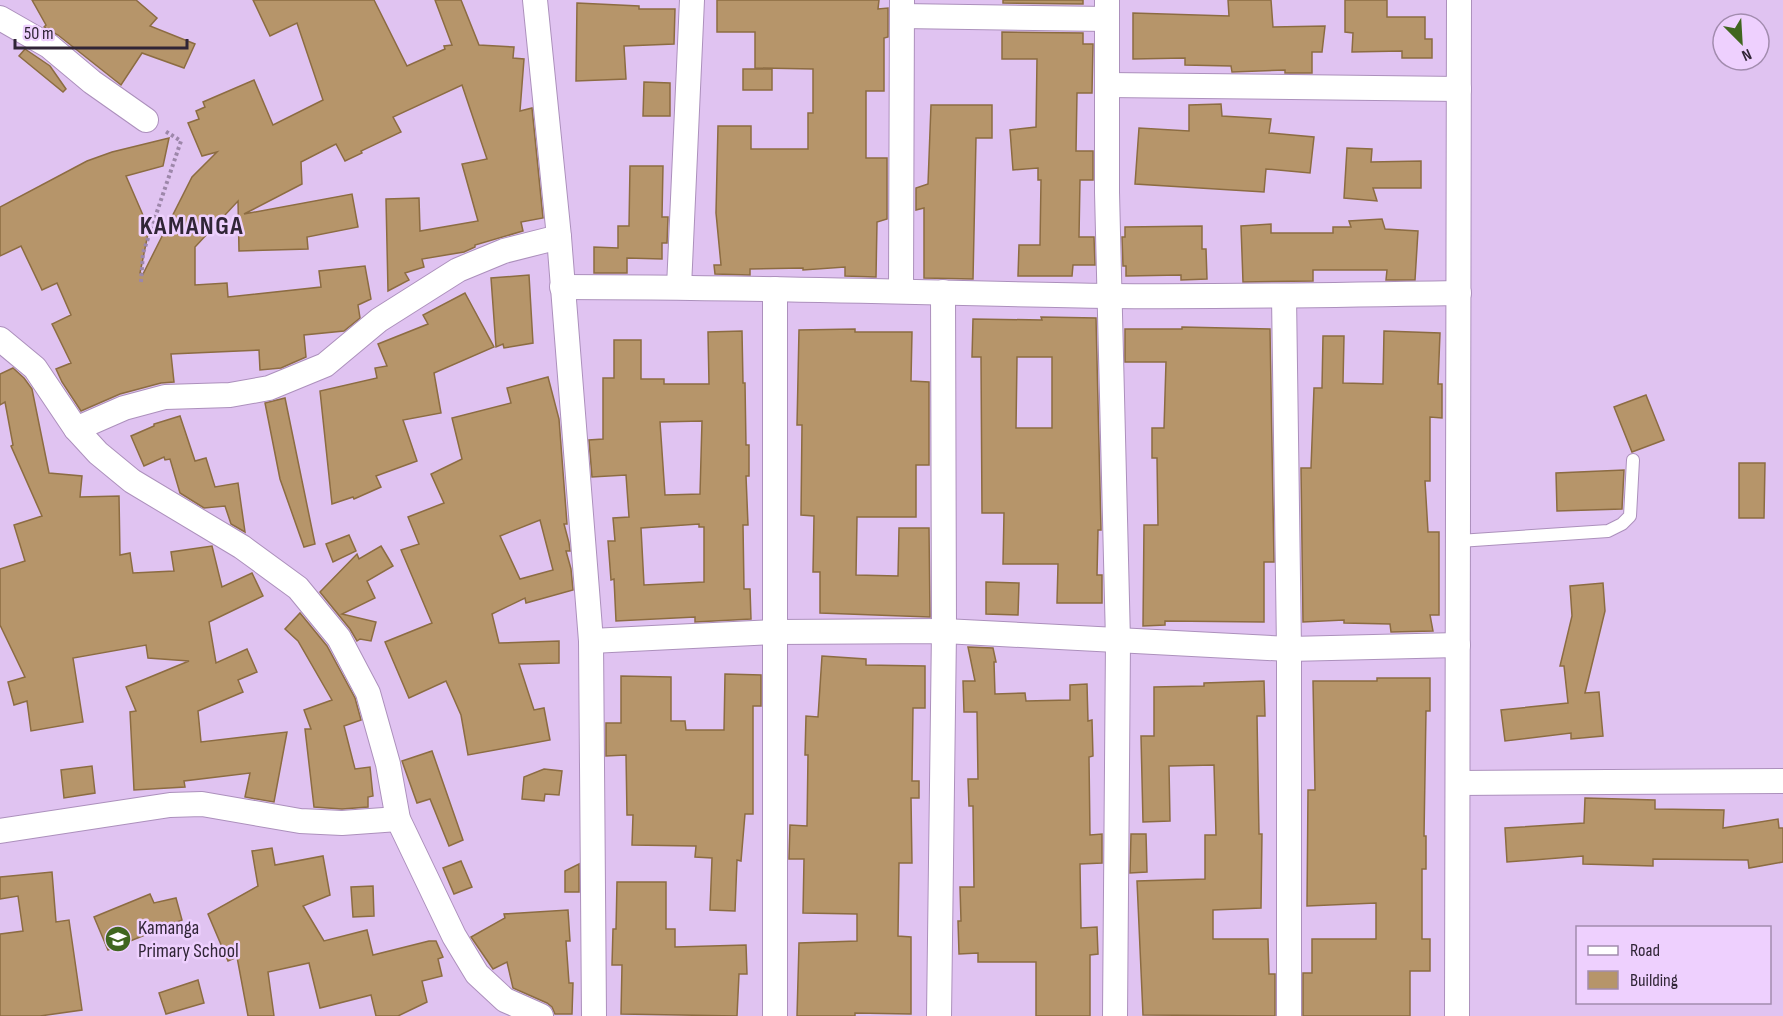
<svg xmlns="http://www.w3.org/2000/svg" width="1783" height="1016" font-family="'Sofia Sans Condensed',sans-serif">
	<rect width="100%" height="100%" fill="#e0c3f1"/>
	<g fill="#b6956a" stroke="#8c6c42" stroke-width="1.5" fill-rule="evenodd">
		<path d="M32 0H136L157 18 150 26 195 44 184 68 142 53 121 85 58 35 44 27 46 25Z"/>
		<path d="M253 0H374L407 66 445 49 444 46 452 45 435 0H461L479 45 514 47 513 58 524 59 520 111 532 108 543 218 521 222 523 231 475 245V247L464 252 422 259 424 267 405 273 409 280 388 291 386 199 419 198 420 231 478 221 462 164 487 159 462 85 393 117 401 132 361 151 362 153 345 161 336 144 301 162 302 184 244 214 352 194 358 227 307 237 308 249 239 251 238 201 195 247V285L227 283 228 297 321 287 319 271 365 266 371 299 358 305 360 318 344 331 304 335 306 357 281 368 260 370 259 350 171 354 174 382 161 383 120 394 81 411 62 382 56 369 71 363 52 324 71 315 57 283 42 290 21 246 0 256V207L87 161 112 152 169 138 163 166 126 176 149 229 140 273 143 274 192 177 217 152 202 156 188 123 199 119 196 111 205 107 203 102 254 80 273 125 323 100 297 23 270 36Z"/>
		<path d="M717 0H879L878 9 888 8V37L884 38V91H866V158H887V219L877 222 876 277 845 276V267L803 270V268L750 269V275L715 274 714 265H721L716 213 718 126H751V149H808V113H813V69L755 68V32H717Z"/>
		<path d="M1003 0H1083V4L1003 3Z"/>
		<path d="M1228 0H1271L1273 27 1325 26 1322 52H1312V73H1285V70L1232 72 1231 66 1185 65V58L1133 59V13L1229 16Z"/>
		<path d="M1345 0H1387V17H1425V39H1432V58H1402V51L1352 52 1353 33 1345 32Z"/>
		<path d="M577 3 639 6V9H675L674 44 624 46 626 79 576 81Z"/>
		<path d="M1002 32 1083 33V44H1093L1092 93H1077L1076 151H1093V180H1080L1079 237H1094L1095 265H1073L1072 276H1018L1019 245H1040L1041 180H1038V168L1013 170 1010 130 1036 127 1037 59H1002Z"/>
		<path d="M25 49 50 66 66 89 63 92 19 56Z"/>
		<rect x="743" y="69" width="29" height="21"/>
		<path d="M644 82 670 83V116H643Z"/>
		<path d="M1221 104 1222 116 1271 119 1269 133 1314 137 1310 173 1266 169 1264 192 1135 184 1139 128 1189 131V105Z"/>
		<path d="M931 105H992V138H976L973 279 924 278V208L916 210V188L928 184Z"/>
		<path d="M1347 148 1372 149 1371 162 1421 161V188H1373L1377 201 1344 198Z"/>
		<path d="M630 166H663L662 217H668L667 243H662V259L627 258V273H594V247L618 248V226H629Z"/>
		<path d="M1382 219 1385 229 1418 231 1415 280H1386L1387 270H1313V281L1243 282 1241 226 1271 224V233H1333V227H1351L1349 221Z"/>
		<path d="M1202 226V249H1206L1207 279 1181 280V275L1126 276V266H1123L1122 237H1125V227Z"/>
		<path d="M529 275 533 343 504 348 503 344 496 347 491 278Z"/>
		<path d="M465 293 494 347 434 373 441 413 403 420 417 461 376 476 381 487 354 499 353 497 332 504 320 391 377 378 375 368 387 366 378 344 428 324 423 315Z"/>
		<path d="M1041 317 1096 318 1101 530H1098L1097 575H1102V603H1057L1058 564H1003L1004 513H982L981 357H972L973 319 1042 320ZM1017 357H1052V428H1016Z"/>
		<path d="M1182 327 1270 329 1274 562H1264V622L1165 621V625L1143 626 1144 525H1158L1157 458H1152V428H1164L1166 362H1125V329H1182Z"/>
		<path d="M855 329V332H912L911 381 929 382V465H916V517H857L856 575 898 576 899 528H929L930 617 820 613V572H813L814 516 801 515 802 425H797L799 330Z"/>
		<path d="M742 331 743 383H745L746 445H749V476H746L748 525H743L744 589H750L751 619 695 622V617L616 621 614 579 611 580 608 541H615L613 518 629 517 626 475 592 477 589 440 603 439V378H614V340H641V379H664V384H709L708 332ZM702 421 700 494 665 495 660 422ZM699 524V527H704V582L644 585 641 528Z"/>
		<path d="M1384 331 1440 333 1438 384H1442V418L1430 417V481H1425L1428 532H1439V615H1430L1433 631 1391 632 1390 624 1344 623V620L1303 622 1301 468H1311L1314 388H1322L1323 336H1344L1343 383 1383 384Z"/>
		<path d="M13 368 24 378 32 389 49 473 82 476 80 497 119 496 120 555 130 553 133 573 174 571 171 552 212 546 222 587 252 573 263 596 209 622 216 663 247 649 257 672 238 680 243 692 198 711 201 742 287 732 274 802 245 797 250 773 184 781 185 787 134 790 130 712 136 711 126 687 189 661 148 658 146 645 73 658 83 722 31 731 27 701 14 705 8 682 25 677 0 625V569L25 561 14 525 42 516 11 446 13 445 5 402 0 405V374Z"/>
		<path d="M548 377 559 419 567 524H564L569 543 570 551H566L571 569 573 590 526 603 525 598 492 614 499 643 559 641V663L519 664 534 710 544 708 550 740 468 755 461 715 446 681 409 698 385 642 432 623 401 550 419 544 408 517 444 503 431 474 462 459 452 418 511 403 507 388ZM540 520 553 570 520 579 500 536Z"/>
		<path d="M1646 395 1664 440 1632 452 1614 407Z"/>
		<path d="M285 398 315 544 304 547 280 479 265 403Z"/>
		<path d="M180 416 195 461 206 458 215 487 238 483 245 532 231 524 225 506 204 508 180 493 170 459 165 460 164 457 144 466 131 436 154 426V424Z"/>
		<path d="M1739 463H1765L1764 518H1739Z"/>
		<path d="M1624 470 1622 509 1557 511 1556 473Z"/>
		<path d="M349 535 356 551 333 562 326 544Z"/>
		<path d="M381 546 393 566 367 581 375 598 342 614 376 622 371 641 360 639 357 641 350 629 320 592 357 554 359 559Z"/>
		<path d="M986 582 1019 583 1018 615 986 614Z"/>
		<path d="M1603 583 1605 611 1585 693 1599 692 1603 736 1571 739V733L1505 741 1501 710 1568 703 1564 666H1560L1572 616 1570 586Z"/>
		<path d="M300 613 327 646 355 698 361 720 344 726 355 769 370 767 373 796 368 797V807L342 809 314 807 305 729H311L304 710 332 700 298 641 285 629Z"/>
		<path d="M968 647 993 648 996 662H994L995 694 1025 693 1026 701 1070 700V685L1087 684 1088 721 1092 720 1093 756 1089 757 1090 835 1102 834V863L1080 864 1081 928 1097 927 1098 954 1090 955V1016H1036V962H978V953L959 954 958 921H961L960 887H974L973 806H969L968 779H978L977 712H964L963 681H975Z"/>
		<path d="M822 656 866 659V665L925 666V708H913L912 781H919V798H911L912 863H899L898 936 911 937V1014L855 1013V1016H797L799 943 857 941V914L803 913 804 859H789L790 825 807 826 808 755H805L806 716 818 717Z"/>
		<path d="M725 674 761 675V706H753V814H745L741 861 737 860 735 911 710 910 712 858 695 857 696 846 632 845 633 815H627L626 755 606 756V723H621V676L671 677V721H685L686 730H724Z"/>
		<path d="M1377 678H1430V711H1426L1424 836H1426V869H1422V939H1430V971H1410V1016H1303V973H1312V939H1376V903L1307 906 1308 790H1315L1313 681H1377Z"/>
		<path d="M1264 681 1265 716H1257L1259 834H1262L1261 908 1213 910V939H1268L1269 974H1275V1016L1143 1015 1137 881 1205 879V835H1216L1214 765 1169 766 1170 821 1143 822 1141 736H1154V687L1204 686V683Z"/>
		<path d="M432 751 463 840 449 846 430 799 417 803 402 761Z"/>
		<path d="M92 766 95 793 64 798 61 770Z"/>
		<path d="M544 769 562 771 559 795 545 794 544 801 522 799 524 777Z"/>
		<path d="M1585 798 1655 800V809L1724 810 1723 828 1778 819 1779 828H1783V862L1749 868 1748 860 1653 859V866L1583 864V856L1507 862 1505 828 1584 823Z"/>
		<path d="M1131 834H1146L1147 872 1130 873Z"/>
		<path d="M272 848 275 865 323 856 330 895 303 906 324 941 367 930 373 955 429 941H436L443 957 438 959 442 976 422 981 427 1002 398 1016H376L371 995 320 1008 309 963 268 972 274 1016H248L237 957 228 961 208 914 258 886 252 851Z"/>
		<path d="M461 861 472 887 454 894 443 868Z"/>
		<path d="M579 864V892H565V871Z"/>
		<path d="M52 872 56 922 69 920 82 1010 40 1016H0V934L23 931 18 896 0 899V877Z"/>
		<path d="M617 882H666V929H675V947L746 945 747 974H739L737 1016 621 1014 622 965H612L613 929H616Z"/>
		<path d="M373 886 374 916 353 917 351 887Z"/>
		<path d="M150 894 154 903 176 898 182 920 108 950 94 917Z"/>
		<path d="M568 910 570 941H566L569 983H573L572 1014H555L552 1007 547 1003 513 988 507 962 493 969 471 937 505 918 504 914Z"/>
		<path d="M198 980 204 1003 166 1014 159 993Z"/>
	</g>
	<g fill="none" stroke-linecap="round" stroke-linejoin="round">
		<defs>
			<path id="lane" d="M1459 541 1608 531 1622 524 1630 516 1633 460"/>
			<g id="street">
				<path d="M535 0 559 237 591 641 594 1016"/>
				<path d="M1107 0V192L1118 641 1115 1016"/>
				<path d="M902 16 1107 19"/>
				<path d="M0 18 49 46 92 82 146 120"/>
				<path d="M1108 85 1459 89"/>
				<path d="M562 287C745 287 927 293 1110 296 1226 297 1343 295 1459 293"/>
				<path d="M679 287 692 0"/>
				<path d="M775 289V1016"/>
				<path d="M901 291 902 0"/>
				<path d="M1284 296 1289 649V1016"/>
				<path d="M0 339 35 368 76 429 98 453 132 481 242 547 298 588 339 638 368 693 388 764 398 819 454 936 477 974 505 1000 541 1016"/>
				<path d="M76 429 124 408 165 397 230 395 269 388 325 365 379 320 458 270 504 251 559 237"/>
				<path d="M591 641 775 632 944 631 1289 649 1458 645"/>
				<path d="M1458 783 1783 781"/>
				<path d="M0 831 170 805 202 804 300 821 342 823 398 819"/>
				<path d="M939 1016 944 631 943 292"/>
				<path d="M1457 1016 1459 0"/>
			</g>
		</defs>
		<use href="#lane" stroke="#ac90bc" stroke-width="14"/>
		<use href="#street" stroke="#ac90bc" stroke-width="26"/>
		<path stroke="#9d87aa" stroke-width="4" stroke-dasharray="3 3" stroke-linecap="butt" d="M141 282 143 253 181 141 165 131"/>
		<use href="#lane" stroke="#fff" stroke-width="12"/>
		<use href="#street" stroke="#fff" stroke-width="24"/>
	</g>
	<defs>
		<symbol id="school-disc" viewBox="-11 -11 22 22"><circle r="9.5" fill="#40661f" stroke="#eed0fe"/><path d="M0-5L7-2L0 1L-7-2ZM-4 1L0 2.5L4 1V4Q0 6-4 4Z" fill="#fff"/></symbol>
	</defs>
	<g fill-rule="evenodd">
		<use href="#school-disc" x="103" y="924" width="30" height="30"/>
	</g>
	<g text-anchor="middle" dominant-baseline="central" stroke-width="5" stroke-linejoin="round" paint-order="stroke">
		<g font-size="20" fill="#302536" stroke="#eed0fe" text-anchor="start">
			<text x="138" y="928">Kamanga<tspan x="138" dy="23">Primary School</tspan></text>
		</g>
		<g font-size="26" font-weight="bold" letter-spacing="1.5" fill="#302536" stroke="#eed0fe">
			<text x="192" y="226">KAMANGA</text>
		</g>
	</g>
	<rect x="1576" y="926" width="195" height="78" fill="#eed0fe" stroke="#a28cae" stroke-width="1.5"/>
	<rect x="1588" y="946" width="30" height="9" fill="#ffffff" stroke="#a28cae" stroke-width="1.5"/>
	<text x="1630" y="956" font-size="18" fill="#302536">Road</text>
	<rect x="1588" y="971" width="30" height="18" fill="#b6956a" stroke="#a28cae" stroke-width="1.5"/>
	<text x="1630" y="986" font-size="18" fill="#302536">Building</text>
	<g transform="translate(1741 42) rotate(156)"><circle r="28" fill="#eed0fe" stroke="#a28cae" stroke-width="1.5"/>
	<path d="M0-4.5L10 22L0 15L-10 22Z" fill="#40661f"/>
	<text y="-9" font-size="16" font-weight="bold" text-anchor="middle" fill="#302536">N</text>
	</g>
	<path d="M15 39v9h172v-9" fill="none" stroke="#302536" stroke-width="3"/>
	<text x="24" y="39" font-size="18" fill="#302536" stroke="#eed0fe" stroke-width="4.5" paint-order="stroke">50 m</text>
</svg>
